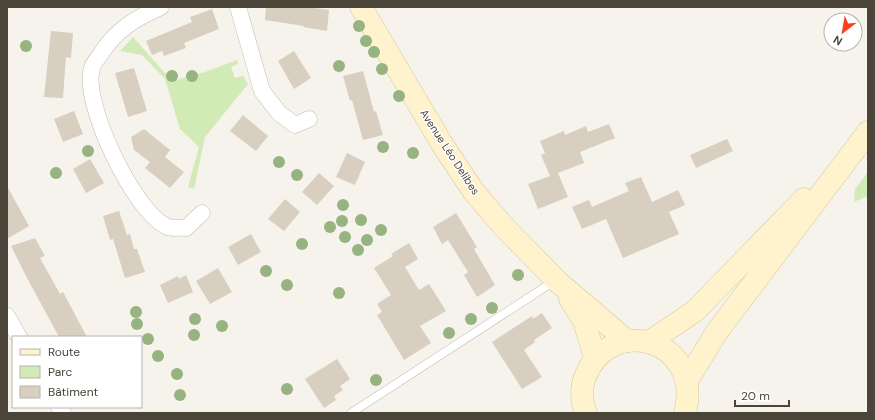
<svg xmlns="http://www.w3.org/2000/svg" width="875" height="420" font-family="'DM Sans',sans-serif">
	<rect width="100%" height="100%" fill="#f6f3ec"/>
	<g fill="#d2eab5">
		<path d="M133 37 172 81 205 72 237 60 238 64 231 67 235 78 243 76 248 84 205 137 194 189 188 187 199 147 180 129 165 79 142 55 120 51Z"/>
		<path d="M868 172V196L854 202 855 189Z"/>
	</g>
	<g fill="#d8cfc1">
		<path d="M266 7H308L329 10 327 31 303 27 304 26 265 20Z"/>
		<path d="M212 9 219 29 184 43 186 48 164 56 162 51 152 55 146 41 192 22 190 17Z"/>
		<path d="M51 31 73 33 71 58 66 57 63 98 44 97Z"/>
		<path d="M294 51 311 78 294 89 278 61Z"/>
		<path d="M134 68 147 111 128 117 115 73Z"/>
		<path d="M363 71 374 112 376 111 383 135 363 140 352 100 350 101 343 76Z"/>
		<path d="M74 111 83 134 63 142 54 119Z"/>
		<path d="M243 115 268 136 256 151 230 131Z"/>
		<path d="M609 124 615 138 580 152 584 163 558 173 568 197 538 209 528 184 550 176 541 155 545 153 540 141 564 131 565 135 586 126 588 132Z"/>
		<path d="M144 129 170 150 165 157 184 172 170 188 145 168 150 162 134 150 131 137Z"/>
		<path d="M727 139 733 151 696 168 690 155Z"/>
		<path d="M347 153 365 162 355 185 336 177Z"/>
		<path d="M90 159 104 183 86 193 73 169Z"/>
		<path d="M319 173 334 186 317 205 302 192Z"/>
		<path d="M641 177 652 202 678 190 685 205 669 212 679 234 623 258 606 219 582 229 572 207 589 200 592 207 629 191 625 183Z"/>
		<path d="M7 186 29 226 7 239Z"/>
		<path d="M285 199 300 212 284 231 268 219Z"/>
		<path d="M119 211 127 235 130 234 134 249H137L145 272 125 278 113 239 110 240 103 216Z"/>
		<path d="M456 213 477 247 474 249 495 285 477 297 464 275 468 272 448 240 442 244 433 227Z"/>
		<path d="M251 234 261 252 238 265 228 247Z"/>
		<path d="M35 238 45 256 40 258 60 294 63 292 87 337H59L26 276 11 246Z"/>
		<path d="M409 243 418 259 405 267 419 290 429 284 446 311 420 326 431 343 404 360 377 315 382 312 377 304 391 295 374 268 393 256 391 254Z"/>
		<path d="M218 268 232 292 210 304 196 281Z"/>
		<path d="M186 275 193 292 168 303 160 285 178 276 179 279Z"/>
		<path d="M542 313 552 328 534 340 535 342 524 350 542 377 522 389 492 342 532 316 533 319Z"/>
		<path d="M337 359 350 379 340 386 343 390 334 396 336 400 324 408 305 379Z"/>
	</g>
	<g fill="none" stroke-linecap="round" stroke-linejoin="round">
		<defs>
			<path id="service" d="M351 413 556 280"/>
			<g id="minor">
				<path d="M161 7C134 19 116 30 100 55 97 59 93 64 92 68 81 102 135 214 168 227 173 229 181 227 186 228L202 213"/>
				<path d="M238 7 262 91 279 113 295 125 309 119"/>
				<path d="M7 316 19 337"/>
				<path d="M59 407 63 413"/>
			</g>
			<g id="secondary">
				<path d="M361 7 442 144 474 192 504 227 558 282 627 341"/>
				<path d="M570 299 584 321 595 358"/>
				<path d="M649 342 695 311 804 199"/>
				<path d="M687 381 716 333 868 132"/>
				<path d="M586 413C581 402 581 388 585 377 610 313 704 339 685 413"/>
			</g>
		</defs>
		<use href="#service" stroke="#c2bbae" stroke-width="9"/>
		<use href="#minor" stroke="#c2bbae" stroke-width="17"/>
		<use href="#secondary" stroke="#d6c79b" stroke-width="23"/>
		<use href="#service" stroke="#fff" stroke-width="8"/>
		<use href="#minor" stroke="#fff" stroke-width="16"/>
		<use href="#secondary" stroke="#fff3cd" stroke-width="22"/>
	</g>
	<g fill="#97b381">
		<circle cx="359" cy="26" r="6"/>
		<circle cx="366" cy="41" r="6"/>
		<circle cx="26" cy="46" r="6"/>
		<circle cx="374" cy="52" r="6"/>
		<circle cx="339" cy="66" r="6"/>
		<circle cx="382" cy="69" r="6"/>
		<circle cx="172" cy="76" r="6"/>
		<circle cx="192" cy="76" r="6"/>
		<circle cx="399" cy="96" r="6"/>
		<circle cx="383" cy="147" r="6"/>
		<circle cx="88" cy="151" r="6"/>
		<circle cx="413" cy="153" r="6"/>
		<circle cx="279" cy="162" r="6"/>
		<circle cx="56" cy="173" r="6"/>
		<circle cx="297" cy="175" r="6"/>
		<circle cx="343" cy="205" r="6"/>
		<circle cx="361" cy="220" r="6"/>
		<circle cx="342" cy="221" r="6"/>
		<circle cx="330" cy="227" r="6"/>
		<circle cx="381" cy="230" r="6"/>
		<circle cx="345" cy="237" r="6"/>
		<circle cx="367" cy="240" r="6"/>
		<circle cx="302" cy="244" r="6"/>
		<circle cx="358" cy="250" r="6"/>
		<circle cx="266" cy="271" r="6"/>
		<circle cx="518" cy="275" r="6"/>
		<circle cx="287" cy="285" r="6"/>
		<circle cx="339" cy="293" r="6"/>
		<circle cx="492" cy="308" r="6"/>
		<circle cx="136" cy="312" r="6"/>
		<circle cx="195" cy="319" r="6"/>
		<circle cx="471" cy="319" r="6"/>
		<circle cx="137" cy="324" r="6"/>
		<circle cx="222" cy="326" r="6"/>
		<circle cx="449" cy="333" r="6"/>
		<circle cx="194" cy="335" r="6"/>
		<circle cx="148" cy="339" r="6"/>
		<circle cx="158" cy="356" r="6"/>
		<circle cx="177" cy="374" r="6"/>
		<circle cx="376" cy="380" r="6"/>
		<circle cx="287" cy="389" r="6"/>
		<circle cx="180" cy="395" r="6"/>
	</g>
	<g text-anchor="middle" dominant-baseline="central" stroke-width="3" stroke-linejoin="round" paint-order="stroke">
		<g font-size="11" fill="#4b4439" stroke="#fff">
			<text transform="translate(450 152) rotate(57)">Avenue Léo Delibes</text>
		</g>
	</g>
	<rect width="875" height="420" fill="none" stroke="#4b4439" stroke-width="16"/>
	<rect x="12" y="336" width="130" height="72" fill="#ffffff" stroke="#b7b4b0"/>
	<rect x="20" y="349" width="20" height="6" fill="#fff3cd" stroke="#b7b4b0"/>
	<text x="48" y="356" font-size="12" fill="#4b4439">Route</text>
	<rect x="20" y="366" width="20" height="12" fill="#d2eab5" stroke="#b7b4b0"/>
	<text x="48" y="376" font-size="12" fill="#4b4439">Parc</text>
	<rect x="20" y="386" width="20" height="12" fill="#d8cfc1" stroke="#b7b4b0"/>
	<text x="48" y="396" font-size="12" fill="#4b4439">Bâtiment</text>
	<g transform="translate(843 32) rotate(211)"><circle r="19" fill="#ffffff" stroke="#b7b4b0"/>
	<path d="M0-3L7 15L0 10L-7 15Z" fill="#fc3f1d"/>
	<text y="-6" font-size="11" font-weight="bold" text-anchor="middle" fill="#4b4439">N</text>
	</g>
	<path d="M735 400v6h54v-6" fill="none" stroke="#4b4439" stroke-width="2"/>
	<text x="741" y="400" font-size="12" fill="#4b4439" stroke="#ffffff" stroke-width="3" paint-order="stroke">20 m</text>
</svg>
